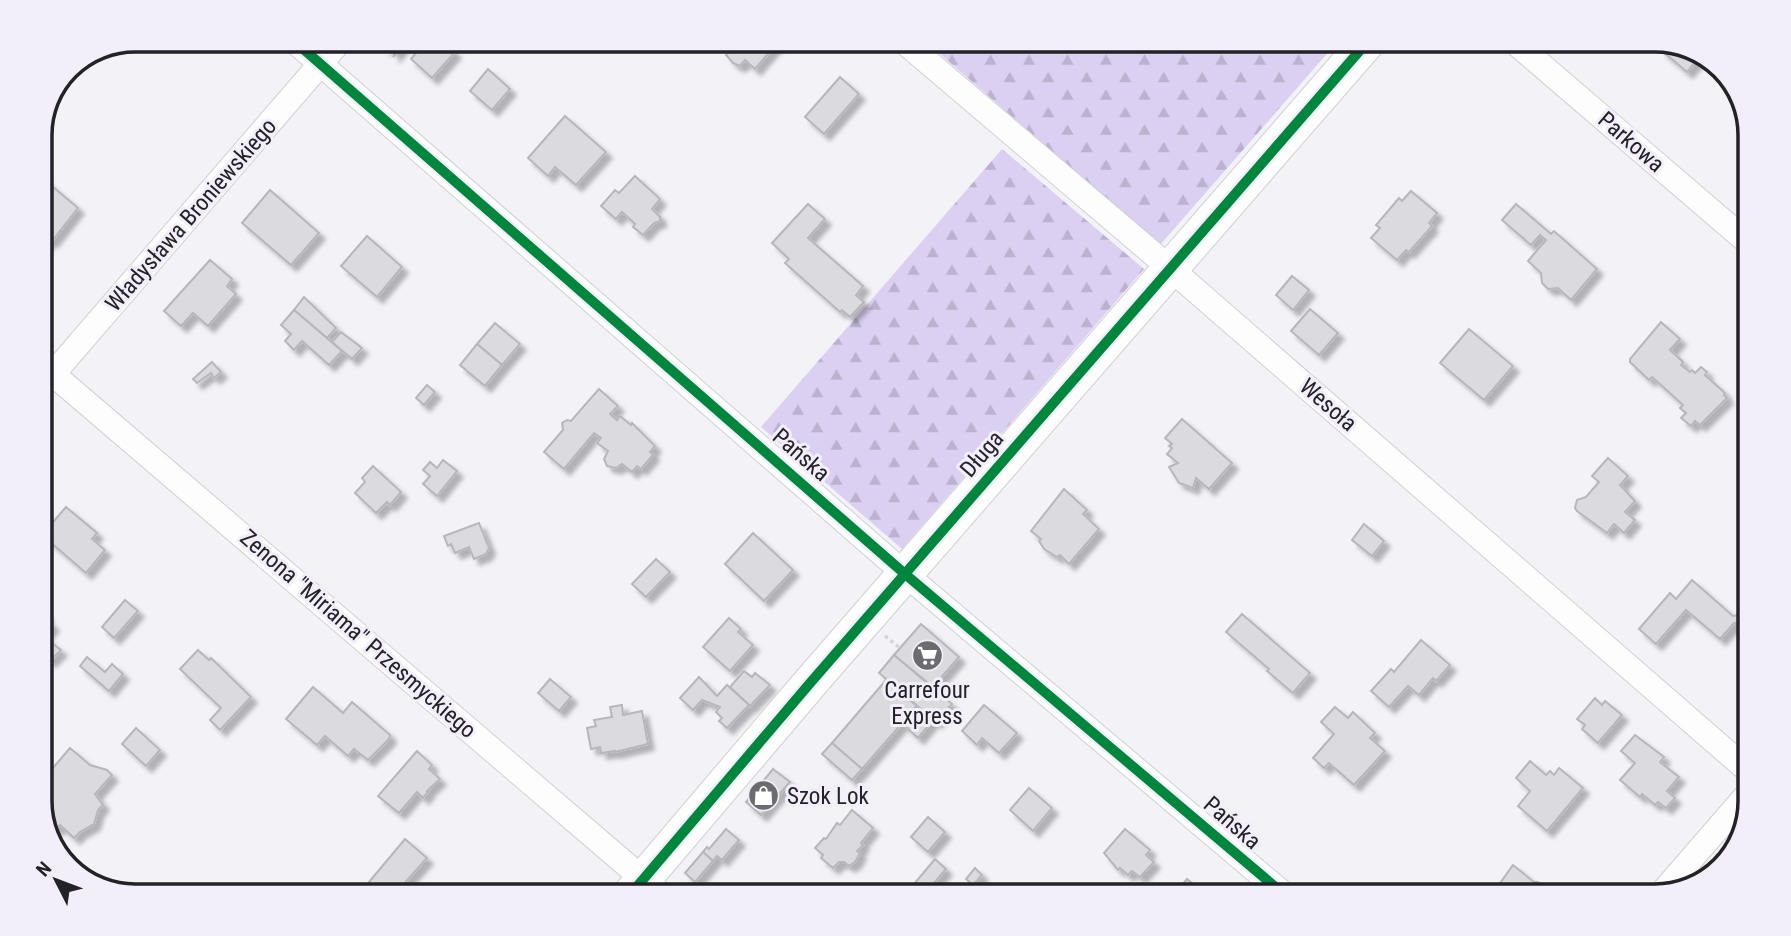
<svg xmlns="http://www.w3.org/2000/svg" width="1791" height="936" font-family="'Roboto Condensed',sans-serif">
	<defs>
		<pattern id="forest-firs" width="22" height="20" patternUnits="userSpaceOnUse" patternTransform="scale(1.75)"><rect width="22" height="20" fill="#dbd0f2"/><path d="M5 1l3.5 6h-7zM16 11l3.5 6h-7z" fill="#bcb2cf"/></pattern>
		<filter id="shadow"><feDropShadow dx="6" dy="6" stdDeviation="2" flood-color="#0004"/></filter>
	</defs>
	<rect width="100%" height="100%" fill="#f3f2f7"/>
	<g fill="url(#forest-firs)">
		<path d="M924 40H1339L1160 245Z"/>
		<path d="M1002 149 1144 269 902 549 761 427Z"/>
	</g>
	<g fill="#dbdade" stroke="#b7b6ba" stroke-width="2" filter="url(#shadow)">
		<path d="M393 40H441L455 52 432 78 411 59 416 53 405 43 393 57 395 53 389 48 385 49Z"/>
		<path d="M722 40H780L755 69 745 60 740 66 733 63 726 55 731 49Z"/>
		<path d="M1658 41 1698 50 1702 54 1687 72 1661 50 1664 46Z"/>
		<path d="M488 69 510 89 492 110 470 91Z"/>
		<path d="M840 77 859 94 824 134 805 117Z"/>
		<path d="M565 116 606 152 576 185 555 167 548 176 528 158Z"/>
		<path d="M635 176 660 199 652 209 660 217V221L654 223 643 235 633 227 635 224 622 212 616 219 601 206 615 190 619 193Z"/>
		<path d="M46 181 78 208 52 241 50 239 41 250 40 188Z"/>
		<path d="M270 190 319 233 291 265 242 223Z"/>
		<path d="M1411 191 1437 213 1429 223 1432 226 1409 252 1406 250 1397 260 1371 238 1380 228 1376 225 1399 198 1402 201Z"/>
		<path d="M808 204 825 219 808 238 863 286 856 295 864 302 850 317 842 310 840 312 785 263 789 259 772 243Z"/>
		<path d="M1516 204 1551 234 1554 231 1597 269 1571 300 1558 288 1548 289 1542 283 1541 273 1528 261 1546 240 1540 235 1531 245 1502 220Z"/>
		<path d="M367 236 402 267 377 297 341 266Z"/>
		<path d="M210 260 232 279 227 286 236 294 208 326 193 313 181 326 164 311Z"/>
		<path d="M1292 276 1309 290 1293 310 1276 295Z"/>
		<path d="M304 297 336 328 327 338 294 310Z"/>
		<path d="M1310 309 1338 333 1319 355 1291 331Z"/>
		<path d="M294 310 342 351 329 365 302 341 294 350 285 341 291 334 281 325Z"/>
		<path d="M1661 322 1680 339 1670 350 1683 362 1681 365 1690 372 1692 370 1695 373 1701 367 1707 372 1705 375 1725 393 1724 395 1727 398 1700 425 1695 421 1691 426 1681 418 1686 413 1680 408 1683 405 1652 377 1649 380 1630 362V359Z"/>
		<path d="M495 323 520 344 502 365 477 344Z"/>
		<path d="M1469 329 1513 366 1484 400 1440 363Z"/>
		<path d="M341 332 362 348 352 359 332 342Z"/>
		<path d="M477 344 502 365 485 386 460 365Z"/>
		<path d="M212 362 221 372 214 378 211 373 197 383 193 379Z"/>
		<path d="M427 385 435 392 424 405 416 398Z"/>
		<path d="M599 389 618 406 610 414 617 420 620 416 631 425 632 423 655 446 650 452 653 455 641 469 637 466 632 472 622 464 616 468 607 466 604 459 608 451 597 443 601 438 594 433 564 469 544 452 563 430 562 423 567 420 571 421Z"/>
		<path d="M1182 419 1232 463 1209 489 1196 478 1193 488 1179 483 1169 467 1178 463 1167 454 1172 448 1169 446 1172 444 1165 438Z"/>
		<path d="M1608 458 1628 476 1620 485 1635 501 1625 512 1635 520 1624 533 1614 524 1607 533 1577 511 1575 508 1577 500 1586 497 1599 482 1592 476Z"/>
		<path d="M443 460 457 471 437 496 423 484 430 476 423 470 430 462 437 468Z"/>
		<path d="M373 466 401 492 390 505 387 502 376 513 355 493 365 482 362 478Z"/>
		<path d="M1064 489 1087 510 1083 514 1099 529 1069 564 1060 555 1057 557 1044 549 1039 541 1041 539 1031 531Z"/>
		<path d="M66 507 97 533 92 539 105 550 86 573 42 535Z"/>
		<path d="M479 523 489 548 486 554 474 559 469 547 455 553 451 544 448 546 444 536Z"/>
		<path d="M1364 524 1384 541 1372 556 1352 540Z"/>
		<path d="M753 533 793 570 764 601 725 564Z"/>
		<path d="M656 559 670 572 646 597 632 584Z"/>
		<path d="M1692 580 1733 616 1739 615 1742 619 1741 623H1734L1720 639 1686 610 1656 644 1639 629 1670 593 1676 599Z"/>
		<path d="M125 600 138 611 114 638 102 627Z"/>
		<path d="M44 613 47 615 45 618 53 625 44 636 40 633V615Z"/>
		<path d="M1242 614 1310 673 1293 693 1267 671 1269 669 1226 632Z"/>
		<path d="M729 618 741 629 738 632 753 645 730 671 703 647Z"/>
		<path d="M921 624 959 657 933 687 894 655Z"/>
		<path d="M41 633 52 643 40 657V633Z"/>
		<path d="M1421 640 1450 665 1436 681 1433 678 1419 695 1408 686 1389 707 1371 691 1391 669 1394 672Z"/>
		<path d="M52 643 61 650 50 661 42 655 40 657Z"/>
		<path d="M198 650 209 660 211 658 251 697 220 730 210 720 221 708 180 669Z"/>
		<path d="M894 655 952 704 936 722 879 673Z"/>
		<path d="M87 657 105 672 112 664 123 674 109 691 80 666Z"/>
		<path d="M744 671 752 677 755 673 770 685 750 706 730 687Z"/>
		<path d="M699 677 717 696 727 685 749 705 727 728 719 721 722 718 716 712 720 707 702 700 693 710 680 698Z"/>
		<path d="M550 679 571 697 559 711 538 693Z"/>
		<path d="M886 680 917 706 862 769 832 743Z"/>
		<path d="M313 687 343 713 352 702 390 735 389 739 368 760 354 749 348 756 325 736 317 745 286 719Z"/>
		<path d="M1595 698 1602 705 1605 701 1622 715 1598 743 1582 729 1585 725 1577 719Z"/>
		<path d="M622 705 623 715 642 711 648 744 615 752V751L601 753 600 747 591 749 587 728 596 726 594 720 612 717 610 707Z"/>
		<path d="M984 705 1017 733 999 753 982 738 977 745 962 731Z"/>
		<path d="M917 706 933 720 918 738 902 723Z"/>
		<path d="M1335 707 1348 718 1353 712 1375 733 1370 738 1385 751 1354 785 1329 763 1324 768 1313 758 1334 734 1321 722Z"/>
		<path d="M136 728 160 750 146 766 122 744Z"/>
		<path d="M1635 735 1664 757 1660 762 1679 777 1667 791 1675 798 1666 808 1658 802 1655 805 1642 794 1640 797 1620 780 1635 763 1621 751Z"/>
		<path d="M832 743 862 769 852 780 822 754Z"/>
		<path d="M70 748 90 765 107 770 112 775 95 794 103 805 98 810 94 824 80 832 74 838 60 825 57 829 46 823 40 807V770L47 775Z"/>
		<path d="M417 751 432 765 429 769 440 779 427 791 428 792 423 798 417 792 399 813 378 796Z"/>
		<path d="M1530 761 1546 775 1550 771 1554 775 1559 768 1583 788 1547 831 1518 806 1530 791 1516 778Z"/>
		<path d="M773 769 790 782 761 815 746 802Z"/>
		<path d="M1029 788 1052 808 1033 831 1010 810Z"/>
		<path d="M852 810 873 828 861 843 863 845 857 851 860 853 855 862 849 866 844 862H839L833 868 821 858 823 855 815 848 824 838 826 839 837 823 840 825Z"/>
		<path d="M928 817 945 832 928 852 911 837Z"/>
		<path d="M726 829 739 840 722 860 717 856 713 861 703 852 707 847 709 849Z"/>
		<path d="M1125 829 1150 850 1146 855 1154 862 1140 877 1132 871 1128 875 1120 868 1118 870 1104 853Z"/>
		<path d="M405 839 427 858 393 896H384L369 882Z"/>
		<path d="M703 852 713 861 695 882 685 873Z"/>
		<path d="M935 859 946 869 923 896H904Z"/>
		<path d="M1513 865 1534 882H1538L1549 896H1497L1493 893Z"/>
		<path d="M975 868 982 875 973 885 966 879Z"/>
		<path d="M1187 879 1203 892 1200 896H1173Z"/>
	</g>
	<g fill="none" stroke-linecap="round" stroke-linejoin="round">
		<defs>
			<g id="street">
				<path d="M293 40 905 574 1286 896"/>
				<path d="M902 40 1171 269 1751 773"/>
				<path d="M1512 40 1751 245"/>
				<path d="M40 363 663 896"/>
				<path d="M40 389 341 40"/>
				<path d="M1661 894 1751 790"/>
			</g>
			<path id="secondary" d="M629 896 811 682 1369 40"/>
		</defs>
		<use href="#street" stroke="#d1d0d4" stroke-width="26"/>
		<use href="#secondary" stroke="#d1d0d4" stroke-width="37"/>
		<path stroke="#d3d3d4" stroke-width="3.5" stroke-dasharray="3.5 3.5" stroke-linecap="butt" d="M885 636 900 648"/>
		<use href="#street" stroke="#fdfdfe" stroke-width="24"/>
		<use href="#secondary" stroke="#fdfdfe" stroke-width="35"/>
		<defs>
			<g id="cycleway">
				<path d="M293 40 905 574 1286 896"/>
				<path d="M629 896 811 682 1369 40"/>
			</g>
		</defs>
		<use href="#cycleway" stroke="#f2effa" stroke-width="15"/>
		<use href="#cycleway" stroke="#00873e" stroke-width="10"/>
	</g>
	<defs>
		<symbol id="supermarket-disc" viewBox="-11 -11 22 22"><circle r="9.5" fill="#6c6b6f" stroke="#f2effa"/><path d="M-6-5.5h2.5l.6 2H6L4.5 2H-2.5L-4.4-4H-6ZM-1.5 3.2a1.3 1.3 0 1 0 .1 0ZM3 3.2a1.3 1.3 0 1 0 .1 0Z" fill="#fff"/></symbol>
		<symbol id="shop-disc" viewBox="-11 -11 22 22"><circle r="9.5" fill="#6c6b6f" stroke="#f2effa"/><path d="M-5-2.5h2.3a2.7 3.5 0 0 1 5.4 0H5L5.5 6h-11ZM-1.5-2.5h3a1.5 2.3 0 0 0-3 0Z" fill="#fff"/></symbol>
	</defs>
	<g fill-rule="evenodd">
		<use href="#supermarket-disc" x="910" y="638" width="35" height="35"/>
		<use href="#shop-disc" x="746" y="778" width="35" height="35"/>
	</g>
	<g text-anchor="middle" dominant-baseline="central" stroke-width="6" stroke-linejoin="round" paint-order="stroke">
		<g font-size="23" fill="#232226" stroke="#f2effa">
			<text transform="translate(1631 142) rotate(41)">Parkowa</text>
			<text transform="translate(191 215) rotate(-49)">Władysława Broniewskiego</text>
			<text transform="translate(1328 405) rotate(41)">Wesoła</text>
			<text transform="translate(982 454) rotate(-49)">Długa</text>
			<text transform="translate(801 455) rotate(41)">Pańska</text>
			<text transform="translate(358 634) rotate(41)">Zenona "Miriama" Przesmyckiego</text>
			<text transform="translate(1232 823) rotate(41)">Pańska</text>
		</g>
		<g font-size="23" fill="#232226" stroke="#f2effa">
			<text x="927" y="690">Carrefour<tspan x="927" dy="26">Express</tspan></text>
			<text x="787" y="796" text-anchor="start">Szok Lok</text>
		</g>
	</g>
	<path d="M0 0H1791V936H0ZM135 52H1655A83 83 0 0 1 1738 135V801A83 83 0 0 1 1655 884H135A83 83 0 0 1 52 801V135A83 83 0 0 1 135 52Z" fill="#f2effa" fill-rule="evenodd"/>
	<path fill="none" stroke="#232226" stroke-width="3.5" d="M135 52H1655A83 83 0 0 1 1738 135V801A83 83 0 0 1 1655 884H135A83 83 0 0 1 52 801V135A83 83 0 0 1 135 52Z"/>
	<g transform="translate(56 880) rotate(312)" stroke="#f2effa" stroke-width="5" paint-order="stroke">
	<path d="M0-5L12 26L0 18L-12 26Z" fill="#232226"/>
	<text y="-10" font-size="19" font-weight="bold" text-anchor="middle" fill="#232226">N</text>
	</g>
</svg>
